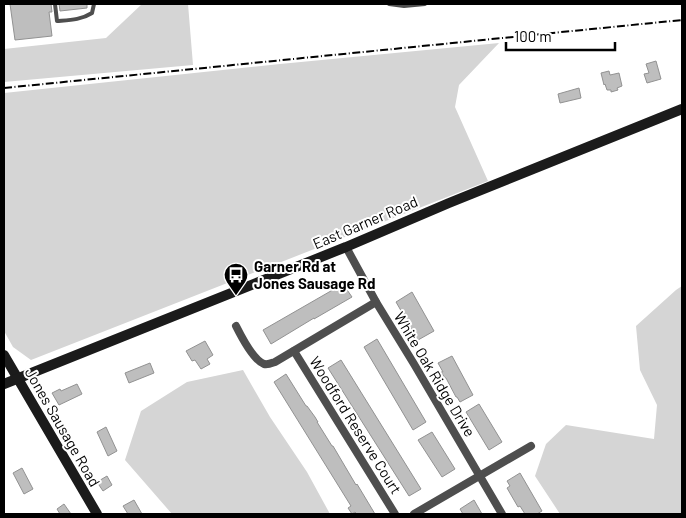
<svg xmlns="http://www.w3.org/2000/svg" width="686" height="518" font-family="Barlow,sans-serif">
	<rect width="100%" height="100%" fill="#fff"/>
	<g fill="#d5d5d5">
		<path d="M142 4H188L193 65 4 82V49L106 38Z"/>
		<path d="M499 43 459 85 455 107 488 181 31 360 13 347 4 331V93L280 64Z"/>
		<path d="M682 286V514H560L535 476 546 444 566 425 654 439 657 405 640 370 636 326 676 290Z"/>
		<path d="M243 370 270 417 307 472 330 514H172L125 460 141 411 187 382Z"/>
	</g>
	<g fill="#bebebe" stroke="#929292">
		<path d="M10 4H51L52 12H49L52 36 15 40Z"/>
		<path d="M59 4H87V8L60 11Z"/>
		<path d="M656 61 661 79 647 83 644 74 649 73 646 64Z"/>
		<path d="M609 71 610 75 619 73 622 86 617 88 618 90 611 92V90H607L605 84 604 85 601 73Z"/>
		<path d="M579 88 581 98 560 103 558 94Z"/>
		<path d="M343 284 352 297 314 319V318L271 344 263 330Z"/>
		<path d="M412 292 434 331 418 340 396 302Z"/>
		<path d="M377 339 426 422 413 430 364 347Z"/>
		<path d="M205 341 213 355 207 359 210 364 201 369 195 360 192 361 186 351Z"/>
		<path d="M452 356 473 395 460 402 457 397H456L446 378H445L441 372H443L438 363Z"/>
		<path d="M341 360 421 489 409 496 328 368Z"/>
		<path d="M150 363 154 373 129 383 125 373Z"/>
		<path d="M286 374 306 406H307L315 417 318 422H317L332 446H333L356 485 357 484 375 514H357L355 512 352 514 348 508 351 506 274 382Z"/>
		<path d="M77 384 82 394 59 405 52 393 60 389 61 391Z"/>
		<path d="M479 404 502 442 489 450 466 412Z"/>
		<path d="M106 427 117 451 108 456 97 432Z"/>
		<path d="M432 432 455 469 442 477 418 440Z"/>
		<path d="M22 468 33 489 24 494 13 473Z"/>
		<path d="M520 473 542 511 537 514H525L520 506 518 507 507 488 510 486 507 481Z"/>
		<path d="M107 476 112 485 103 491 97 482Z"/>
		<path d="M134 500 142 514H128L123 506Z"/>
		<path d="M474 500 482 514H463L460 509Z"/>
		<path d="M64 504 71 514H60L57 509Z"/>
	</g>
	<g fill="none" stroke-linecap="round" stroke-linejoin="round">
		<g stroke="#4e4e4e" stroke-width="4">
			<path d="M55 4 57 21C70 20 81 20 92 13L94 4"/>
			<path d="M389 4 404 6 425 4"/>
		</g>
		<g stroke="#4e4e4e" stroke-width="8">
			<path d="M346 247 376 302 414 364 502 514"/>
			<path d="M236 326C241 336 253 360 264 364 268 365 272 363 275 362L376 302"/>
			<path d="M294 351 395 514"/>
			<path d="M414 514 531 446"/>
		</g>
		<g stroke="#1b1b1b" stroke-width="10">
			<path d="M4 355 97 514"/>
			<path d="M4 384 346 247 449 203 682 109"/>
		</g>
		<path stroke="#000" stroke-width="2" stroke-dasharray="8 2.5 1 2.5" stroke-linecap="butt" d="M4 88 682 20"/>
	</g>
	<defs>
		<symbol id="bus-pin" viewBox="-11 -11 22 30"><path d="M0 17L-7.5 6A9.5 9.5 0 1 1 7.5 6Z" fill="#000" stroke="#fff"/><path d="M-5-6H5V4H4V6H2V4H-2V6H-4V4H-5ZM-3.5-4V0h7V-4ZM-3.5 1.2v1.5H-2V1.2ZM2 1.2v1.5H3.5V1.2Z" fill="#fff"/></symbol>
	</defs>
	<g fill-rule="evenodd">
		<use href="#bus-pin" x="222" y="261" width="28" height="38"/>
	</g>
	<g text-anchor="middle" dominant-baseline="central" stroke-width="4" stroke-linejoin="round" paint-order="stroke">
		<g font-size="15" fill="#000" stroke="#fff">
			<text transform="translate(365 222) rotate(-23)">East Garner Road</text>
			<text transform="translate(435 374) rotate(59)">White Oak Ridge Drive</text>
			<text transform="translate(356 425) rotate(58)">Woodford Reserve Court</text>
			<text transform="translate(63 427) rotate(60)">Jones Sausage Road</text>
		</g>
		<g font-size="15" font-weight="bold" fill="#000" stroke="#fff" text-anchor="start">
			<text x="254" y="266">Garner Rd at<tspan x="254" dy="17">Jones Sausage Rd</tspan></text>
		</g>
	</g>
	<rect width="686" height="518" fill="none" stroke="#000000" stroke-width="10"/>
	<path d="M506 42v8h109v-8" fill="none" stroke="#000000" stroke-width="2.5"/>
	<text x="514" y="42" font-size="15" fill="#000000" stroke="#ffffff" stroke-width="4" paint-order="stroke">100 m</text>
</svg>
